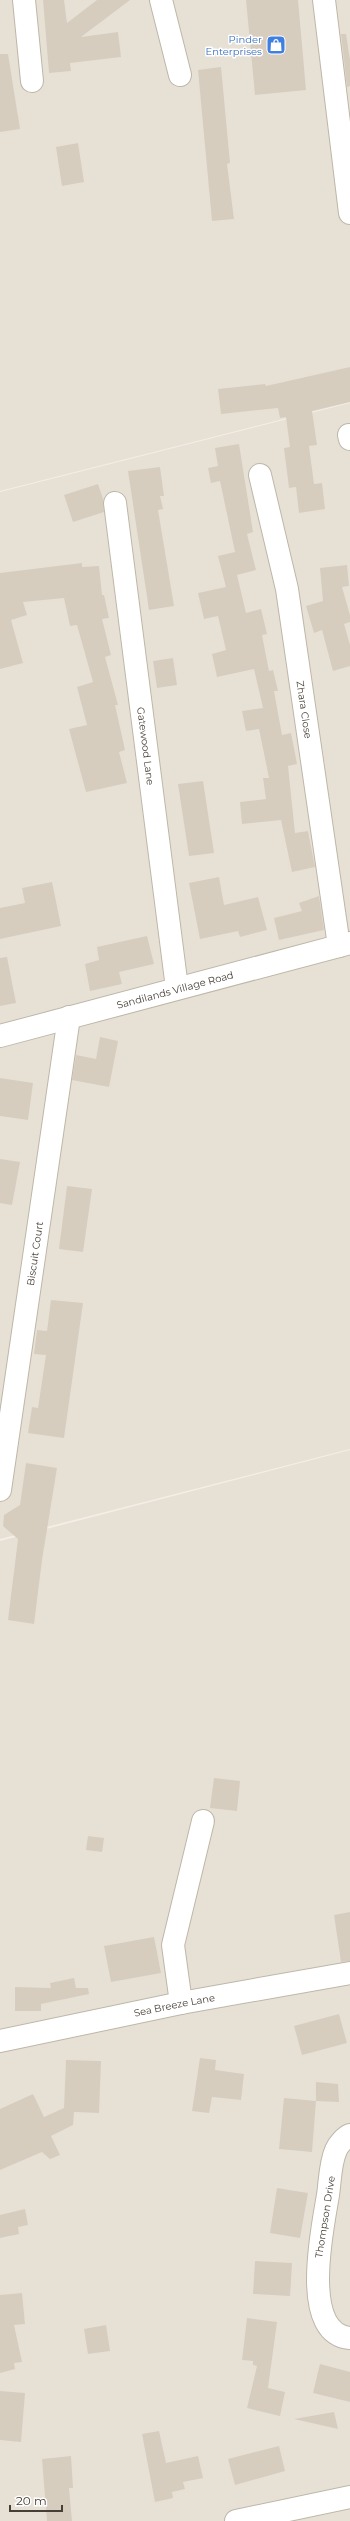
<svg xmlns="http://www.w3.org/2000/svg" width="350" height="2521" font-family="Montserrat,sans-serif">
	<rect width="100%" height="100%" fill="#f3efe7"/>
	<g fill="#e7e1d5">
		<path d="M0 0H350V402L0 491Z"/>
		<path d="M350 403V1449L0 1539V492Z"/>
		<path d="M350 1450V2521H0V1541Z"/>
	</g>
	<g fill="#d7cdbf">
		<path d="M43 0H64L67 23 97 0H130L81 37 118 32 121 57 70 63 71 71 49 73Z"/>
		<path d="M246 0H298L306 90 255 95Z"/>
		<path d="M341 34H346L350 60V86L347 87Z"/>
		<path d="M0 54H8L20 129 0 132Z"/>
		<path d="M221 67 230 163 227 164 234 219 212 221 198 70Z"/>
		<path d="M78 143 84 182 62 186 56 147Z"/>
		<path d="M350 367V402L312 411 317 445 309 446 314 484 322 483 325 509 299 513 296 487 289 488 284 448 290 447 286 417 280 418 278 408 221 414 218 389 265 384 266 386Z"/>
		<path d="M239 444 253 532 247 534 256 570 237 575 246 613 261 609 267 634 262 635 269 671 273 670 278 691H274L282 735 291 733 297 764 288 766 295 833 308 831 315 867 292 872 281 820 242 824 240 802 266 799 263 778H269L259 729 246 731 242 711 263 708 254 669 217 677 212 654 226 650 218 616 204 619 198 593 226 587 218 556 235 552 220 481 211 483 208 468 218 466 215 448Z"/>
		<path d="M160 467 164 496H160L163 509 158 510 174 606 149 610 128 471Z"/>
		<path d="M98 484 103 499 104 512 73 522 64 495Z"/>
		<path d="M82 563V567L99 566 102 595H104L109 618 102 619 111 655 105 657 118 705H115L125 750 119 752 127 783 86 792 69 729 87 725 77 687 93 682 77 625 70 626 64 598 23 602 27 615 11 620 23 663 0 669V573Z"/>
		<path d="M347 565 349 586 342 587 350 615V622L344 624 350 645V666L333 671 322 630 314 633 306 606 323 601 320 568Z"/>
		<path d="M173 658 177 685 157 688 153 661Z"/>
		<path d="M203 781 214 853 189 856 178 784Z"/>
		<path d="M219 877 224 905 258 897 267 930 240 937 238 931 200 939 189 883Z"/>
		<path d="M52 882 61 926 0 939V908L25 903 22 888Z"/>
		<path d="M319 896 324 930 279 940 274 918 302 911 299 903Z"/>
		<path d="M147 936 154 964 119 972 122 984 90 991 85 964 99 960 97 947Z"/>
		<path d="M7 957 16 1003 0 1006V958Z"/>
		<path d="M100 1037 118 1041 109 1087 72 1080 76 1055 96 1059Z"/>
		<path d="M0 1078 33 1083 28 1120 0 1116Z"/>
		<path d="M0 1159 20 1162 12 1205 0 1203Z"/>
		<path d="M67 1186 92 1189 83 1252 59 1249Z"/>
		<path d="M51 1300 83 1303 64 1438 28 1433 32 1407 38 1408 46 1355 34 1354 37 1330 47 1331Z"/>
		<path d="M26 1463 57 1468 42 1560 34 1624 8 1620 18 1539 3 1526 4 1515 20 1505Z"/>
		<path d="M214 1778 240 1781 237 1811 210 1808Z"/>
		<path d="M88 1836 104 1838 102 1852 86 1850Z"/>
		<path d="M350 1912V1961L341 1962 334 1915Z"/>
		<path d="M154 1937 161 1973 111 1982 104 1946Z"/>
		<path d="M74 1978 76 1988H88L89 1994 41 2004V2011H15V1987L51 1988 50 1983Z"/>
		<path d="M339 2014 347 2043 302 2055 294 2026Z"/>
		<path d="M200 2058 216 2060 215 2070 244 2074 241 2100 212 2097 209 2113 192 2111Z"/>
		<path d="M66 2060 101 2061 99 2113 74 2112 73 2125 51 2136 60 2155 50 2159 42 2152 0 2170V2109L33 2094 44 2117 64 2108Z"/>
		<path d="M316 2082 338 2084 339 2102 316 2101Z"/>
		<path d="M284 2098 316 2101 312 2152 279 2149Z"/>
		<path d="M277 2188 308 2193 300 2238 270 2233Z"/>
		<path d="M25 2209 28 2225 18 2227 19 2234 0 2238V2215Z"/>
		<path d="M255 2261 292 2263 290 2296 253 2294Z"/>
		<path d="M22 2293 25 2324 14 2325 22 2362 14 2363 15 2369 0 2373V2295Z"/>
		<path d="M247 2318 277 2322 268 2388 285 2392 280 2416 247 2408 257 2366 253 2365V2361L242 2360Z"/>
		<path d="M106 2325 110 2351 88 2354 84 2329Z"/>
		<path d="M320 2364 350 2372V2402L313 2393Z"/>
		<path d="M0 2391 25 2393 21 2442 0 2440Z"/>
		<path d="M334 2412 338 2429 294 2419Z"/>
		<path d="M159 2431 166 2463 198 2456 203 2478 183 2482 185 2489 172 2492 173 2498 155 2502 142 2434Z"/>
		<path d="M279 2446 285 2471 235 2485 228 2459Z"/>
		<path d="M71 2456 73 2488H69L72 2521H47L42 2459Z"/>
	</g>
	<g fill="none" stroke-linecap="round" stroke-linejoin="round">
		<defs>
			<g id="minor">
				<path d="M24 0 32 81"/>
				<path d="M161 0 180 75"/>
				<path d="M324 0 350 213"/>
				<path d="M349 435 350 439"/>
				<path id="s1" d="M260 475 287 589 339 946"/>
				<path id="s2" d="M115 503 177 988"/>
				<path id="s3" d="M0 1036 350 943"/>
				<path id="s4" d="M0 1490 69 1017"/>
				<path d="M181 2003 173 1945 203 1821"/>
				<path id="s5" d="M0 2041 181 2003 350 1973"/>
				<path d="M350 2135C345 2137 338 2145 336 2150 330 2163 330 2182 328 2195 323 2226 299 2334 350 2338"/>
				<path d="M236 2521 350 2497"/>
			</g>
		</defs>
		<use href="#minor" stroke="#beb7a9" stroke-width="24"/>
		<use href="#minor" stroke="#fff" stroke-width="22"/>
	</g>
	<defs>
		<symbol id="shop-square" viewBox="-11 -11 22 22"><rect x="-9" y="-9" width="18" height="18" rx="4" fill="#3f7fe0" stroke="#fff"/><path d="M-5-2.5h2.3a2.7 3.5 0 0 1 5.4 0H5L5.5 6h-11ZM-1.5-2.5h3a1.5 2.3 0 0 0-3 0Z" fill="#fff"/></symbol>
	</defs>
	<g fill-rule="evenodd">
		<use href="#shop-square" x="265" y="34" width="22" height="22"/>
	</g>
	<g text-anchor="middle" dominant-baseline="central" stroke-width="3" stroke-linejoin="round" paint-order="stroke">
		<g font-size="10" fill="#366cbe" stroke="#fff" text-anchor="end">
			<text x="262" y="39">Pinder<tspan x="262" dy="12">Enterprises</tspan></text>
		</g>
		<g font-size="10" fill="#463f36" stroke="#fff">
			<text stroke="none"><textPath href="#s1" startOffset="239">Zhara Close</textPath></text>
			<text stroke="none"><textPath href="#s2" startOffset="245">Gatewood Lane</textPath></text>
			<text stroke="none"><textPath href="#s3" startOffset="181">Sandilands Village Road</textPath></text>
			<text stroke="none"><textPath href="#s4" startOffset="239">Biscuit Court</textPath></text>
			<text stroke="none"><textPath href="#s5" startOffset="178">Sea Breeze Lane</textPath></text>
			<text transform="translate(325 2217) rotate(-81)">Thompson Drive</text>
		</g>
	</g>
	<path d="M10 2505v6h52v-6" fill="none" stroke="#463f36" stroke-width="2"/>
	<text x="16" y="2505" font-size="12" fill="#463f36" stroke="#ffffff" stroke-width="3" paint-order="stroke">20 m</text>
</svg>
